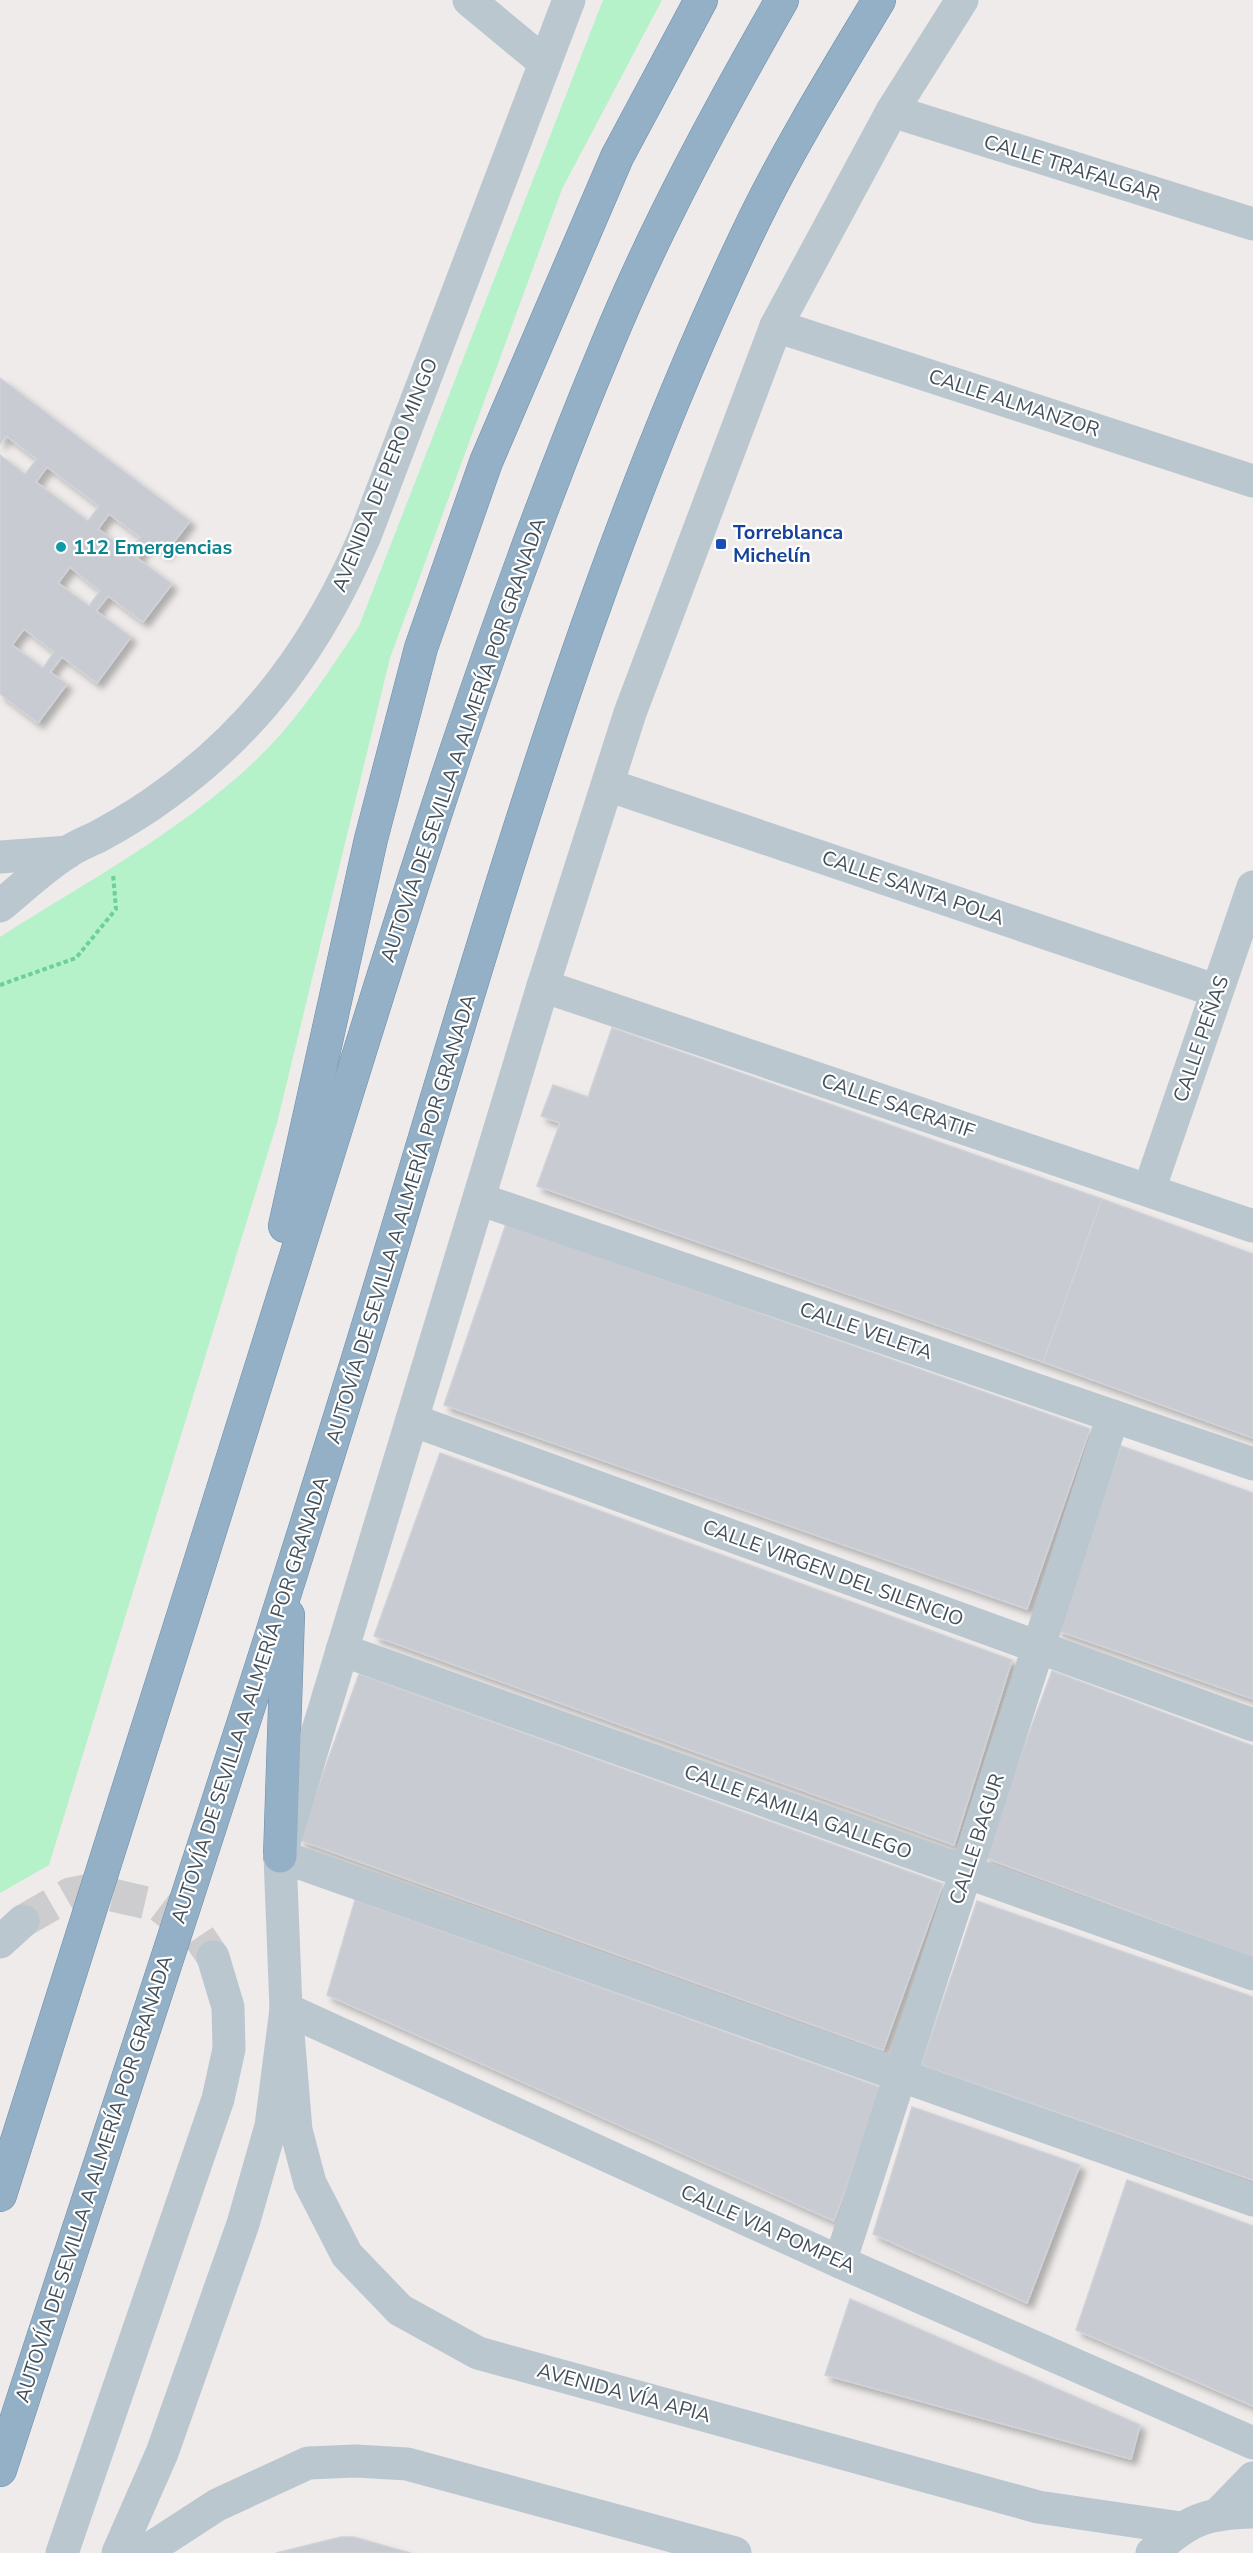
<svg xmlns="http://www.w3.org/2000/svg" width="1253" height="2553" font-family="'Nunito Sans',sans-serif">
	<defs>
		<filter id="shadow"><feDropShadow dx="5.5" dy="5.5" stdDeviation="3" flood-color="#0004"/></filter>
	</defs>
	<rect width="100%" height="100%" fill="#efebeb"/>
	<path fill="#b5f1c9" d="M603 0H662L562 189 390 658 277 1123 49 1865 0 1893V937C86 882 182 831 256 760 297 721 328 673 359 626Z"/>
	<g fill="#c8cbd1" stroke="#cfd2d8" stroke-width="1.5" fill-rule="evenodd" filter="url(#shadow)">
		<path d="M0 378 190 521 165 554 149 542 137 558 172 584 143 622 108 596 96 611 131 637 97 683 62 657 50 672 67 684 38 723 0 694V455L25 474 37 459 6 436 0 444ZM47 467 99 506 88 521 36 482ZM109 514 140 537 129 552 98 529ZM70 567 100 591 89 606 58 583ZM24 629 54 652 43 668 12 645Z"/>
		<path d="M612 1028 1102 1199 1043 1362 537 1186 560 1123 541 1116 553 1085 588 1097Z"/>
		<path d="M1102 1199 1253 1254V1438L1043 1362Z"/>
		<path d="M506 1224 1090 1429 1027 1609 444 1405Z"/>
		<path d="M1121 1446 1253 1493V1699L1056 1630Z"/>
		<path d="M440 1453 1012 1660 954 1845 374 1636Z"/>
		<path d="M1052 1671 1253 1746V1957L983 1857Z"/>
		<path d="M359 1674 943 1884 883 2050 299 1840Z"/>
		<path d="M355 1900 882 2088 834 2221 327 1995Z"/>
		<path d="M977 1901 1253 1997V2180L921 2065Z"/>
		<path d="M912 2107 1080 2165 1027 2303 873 2234Z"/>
		<path d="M1127 2180 1253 2226V2406L1076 2330Z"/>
		<path d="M850 2299 1140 2425 1131 2459 825 2375Z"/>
		<path d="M341 2537H354L410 2553H276Z"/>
	</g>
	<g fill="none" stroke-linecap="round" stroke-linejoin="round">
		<path stroke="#cdccce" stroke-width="33" stroke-dasharray="33 16" stroke-linecap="butt" d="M23 1921 70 1894 91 1890 160 1906 198 1935 213 1957"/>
		<defs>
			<g id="trunk">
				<path d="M285 1226 371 839 421 648 486 462 617 157 701 0"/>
				<path d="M280 1856 288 1615"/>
				<path d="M0 2195C111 1849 219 1501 328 1154 412 882 497 608 607 345 656 226 718 112 782 0"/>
				<path d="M0 2470C124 2089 251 1709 368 1326 482 955 585 568 755 218 792 143 836 72 879 0"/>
			</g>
		</defs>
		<use href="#trunk" stroke="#6b8daa" stroke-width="34"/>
		<path stroke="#6cd099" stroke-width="4" stroke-dasharray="4.5 3" stroke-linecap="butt" d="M0 985 76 958 116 909 113 874"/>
		<g stroke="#bbc7cf" stroke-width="33">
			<path d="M469 0 545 63"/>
			<path d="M892 111 1253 224"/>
			<path d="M776 326 1253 481"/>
			<path d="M608 785 1217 991"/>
			<path d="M543 986 1253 1226"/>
			<path d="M1149 1190 1253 887"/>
			<path d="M479 1199 1253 1464"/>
			<path d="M412 1420 1253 1725"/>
			<path d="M342 1650 1253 1974"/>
			<path d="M280 1856 1253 2200"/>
			<path d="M0 1942 23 1921"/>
			<path d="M840 2262 1113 1416"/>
			<path d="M1219 2513 1253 2478"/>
			<path d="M62 2553 218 2099 229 2049 228 2007 213 1957"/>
			<path d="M118 2553 162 2453 243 2224 271 2126 286 2009 840 2262 1253 2443"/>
		</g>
		<g stroke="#bbc7cf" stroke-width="33">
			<path d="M962 0 892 111 776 326 630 713 543 986 280 1856 286 2009 296 2130 310 2183 347 2255 400 2310 478 2353 1038 2507 1181 2528"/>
			<path d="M0 857 68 852"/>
			<path d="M0 906C22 888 44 867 68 852 78 845 90 841 101 835 123 823 146 809 166 794 260 726 319 642 365 536L569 0"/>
			<path d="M143 2553 217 2505 308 2463 356 2461 407 2464 735 2553"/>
			<path d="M1152 2553C1189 2520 1204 2513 1253 2512"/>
		</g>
		<use href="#trunk" stroke="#94b0c6" stroke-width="33"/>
	</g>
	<rect fill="#1a4fb4" stroke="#fff" stroke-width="2" x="715" y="538" width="12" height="12" rx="3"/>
	<circle fill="#0f9aa8" stroke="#fff" stroke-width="2" cx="61" cy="547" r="6"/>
	<g text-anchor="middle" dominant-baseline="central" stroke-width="4.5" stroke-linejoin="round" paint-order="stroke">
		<g font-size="20" fill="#43505a" stroke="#fff">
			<text transform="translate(1072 168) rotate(17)">CALLE TRAFALGAR</text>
			<text transform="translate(1014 403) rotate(18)">CALLE ALMANZOR</text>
			<text transform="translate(385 475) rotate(-68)">AVENIDA DE PERO MINGO</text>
			<text transform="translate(463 740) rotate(-71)">AUTOVÍA DE SEVILLA A ALMERÍA POR GRANADA</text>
			<text transform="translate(913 888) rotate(19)">CALLE SANTA POLA</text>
			<text transform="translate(1201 1039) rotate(-71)">CALLE PEÑAS</text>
			<text transform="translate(898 1106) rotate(19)">CALLE SACRATIF</text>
			<text transform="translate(401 1219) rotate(-73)">AUTOVÍA DE SEVILLA A ALMERÍA POR GRANADA</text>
			<text transform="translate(866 1331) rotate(19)">CALLE VELETA</text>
			<text transform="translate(833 1573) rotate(20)">CALLE VIRGEN DEL SILENCIO</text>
			<text transform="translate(250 1700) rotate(-72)">AUTOVÍA DE SEVILLA A ALMERÍA POR GRANADA</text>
			<text transform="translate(798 1812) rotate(20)">CALLE FAMILIA GALLEGO</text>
			<text transform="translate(977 1839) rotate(-72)">CALLE BAGUR</text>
			<text transform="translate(94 2179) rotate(-72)">AUTOVÍA DE SEVILLA A ALMERÍA POR GRANADA</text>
			<text transform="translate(768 2229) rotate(24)">CALLE VIA POMPEA</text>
			<text transform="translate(624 2393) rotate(15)">AVENIDA VÍA APIA</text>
		</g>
		<g font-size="20" font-weight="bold" fill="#164399" stroke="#fff" text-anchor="start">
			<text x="733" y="532">Torreblanca<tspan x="733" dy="23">Michelín</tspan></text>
		</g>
		<g font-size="20" font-weight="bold" fill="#0d838f" stroke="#fff" text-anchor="start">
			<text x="73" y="547">112 Emergencias</text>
		</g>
	</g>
</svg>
